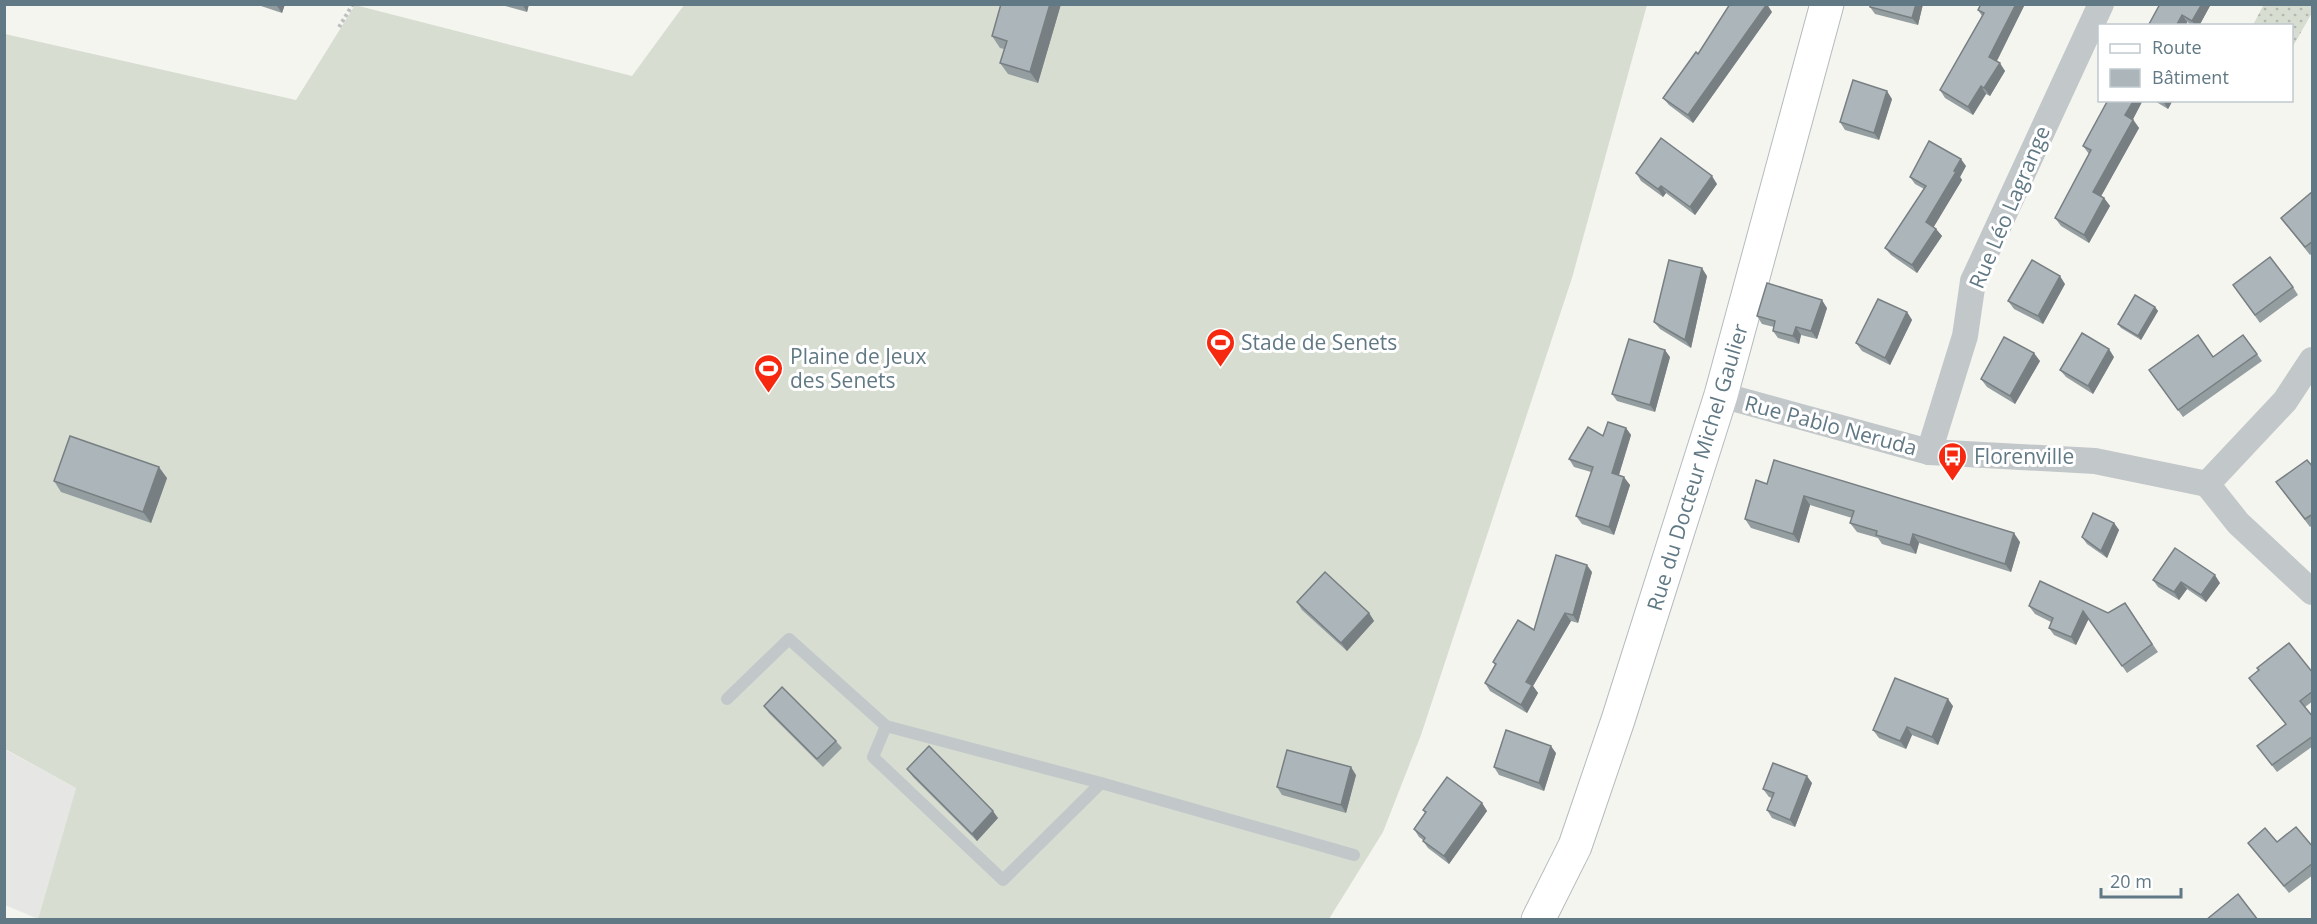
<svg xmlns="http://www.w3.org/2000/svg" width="2317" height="924" font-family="'Open Sans',sans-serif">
	<defs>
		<pattern id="grass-dots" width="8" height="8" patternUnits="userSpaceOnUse" patternTransform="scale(1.5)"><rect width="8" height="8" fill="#d7ddd1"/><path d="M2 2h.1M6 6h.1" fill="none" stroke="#b2b8af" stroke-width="1.8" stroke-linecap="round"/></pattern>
	</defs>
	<rect width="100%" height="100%" fill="#f5f5f0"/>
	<path fill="#e6e6e4" d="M4 749 76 788 38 919 5 905Z"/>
	<path fill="url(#grass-dots)" d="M2264 4 2312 5V13L2292 48V26L2253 25Z"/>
	<path fill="#d7ddd1" d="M355 5 632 76 684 5H1647L1572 278 1421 735 1383 832 1329 919H38L76 788 5 749V34L296 100Z"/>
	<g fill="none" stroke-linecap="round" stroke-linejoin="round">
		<defs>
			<path id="secondary" d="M1538 920 1575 846 1618 720 1721 395 1827 4"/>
		</defs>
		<use href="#secondary" stroke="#b4bbbe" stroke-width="35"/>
		<path stroke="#bdc0c2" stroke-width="4" stroke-dasharray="3 3" stroke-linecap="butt" d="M339 27 353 4"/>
		<g stroke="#c2c7ca" stroke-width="12">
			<path d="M727 699 789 639 886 726 1101 783 1354 855"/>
			<path d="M886 726 873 757 1003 880 1101 783"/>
		</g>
		<g stroke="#c2c7ca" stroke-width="26">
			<path d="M1721 395 1929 452 2095 461 2207 484"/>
			<path d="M1929 452 1965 336 1973 281 2101 4"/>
			<path d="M2207 484 2285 401 2312 360"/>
			<path d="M2207 484 2238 523 2312 592"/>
		</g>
		<use href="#secondary" stroke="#fff" stroke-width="33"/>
	</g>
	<g fill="#949da0">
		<path d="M255 4H285L282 13Z"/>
		<path d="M498 4H529L527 12Z"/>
		<path d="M1001 4H1061L1038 83 1008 74 1000 63 1004 49 1000 48 992 36Z"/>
		<path d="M1923 4 1918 25 1875 14 1870 7Z"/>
		<path d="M1981 4H2025L1996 61 2005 71 1990 96 1986 94 1973 115 1945 98 1940 90 1982 16 1978 10Z"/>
		<path d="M2211 4 2199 26H2193L2187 22 2186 26H2148Z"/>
		<path d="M1772 12 1693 123 1669 105 1663 98 1698 54Z"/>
		<path d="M1892 99 1879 140 1845 130 1840 122Z"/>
		<path d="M2108 100H2143L2133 119 2139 128 2101 196 2104 198 2110 206 2089 243 2061 226 2055 218 2089 154 2083 146Z"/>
		<path d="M2153 100H2173L2168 109Z"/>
		<path d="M1966 166 1960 177 1962 180 1933 227 1936 229 1942 236 1917 273 1891 255 1885 248 1924 189 1915 184 1910 177Z"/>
		<path d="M1636 173 1717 184 1695 215 1666 193 1663 197 1641 181Z"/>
		<path d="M2313 191V253L2310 255 2281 218Z"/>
		<path d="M1707 276 1691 348 1660 329 1654 322Z"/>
		<path d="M2065 284 2043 324 2014 309 2008 301Z"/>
		<path d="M2233 285 2293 287 2298 295 2260 323Z"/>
		<path d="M2155 307 2158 311 2141 340 2121 328 2118 324Z"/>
		<path d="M1827 308 1817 339 1801 335 1799 344 1778 338 1773 331 1774 327 1762 324 1757 316Z"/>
		<path d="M1907 312 1912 320 1890 365 1862 351 1856 343Z"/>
		<path d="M2243 335 2262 361 2183 417 2149 370 2213 357Z"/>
		<path d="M1670 357 1655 412 1617 401 1612 394Z"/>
		<path d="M2114 357 2093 394 2066 377 2060 370Z"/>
		<path d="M2040 361 2015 404 1987 387 1981 379Z"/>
		<path d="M1626 428 1631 435 1619 475 1630 485 1614 535 1582 524 1576 516 1591 472 1574 467 1569 459 1603 436Z"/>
		<path d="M2313 467V525L2310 527 2276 482Z"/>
		<path d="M167 478 151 523 61 492 54 481Z"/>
		<path d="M1767 484 2020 542 2011 572 1919 543 1916 554 1882 544 1878 538 1857 532 1850 523 1852 518 1810 505 1799 543 1751 528 1745 519Z"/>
		<path d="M2114 523 2119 530 2107 558 2087 544 2082 537Z"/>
		<path d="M1592 572 1578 623 1571 621 1533 686 1538 693 1527 713 1490 691 1485 683 1495 665 1493 662 1534 630Z"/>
		<path d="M2153 580 2220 583 2206 602 2187 589 2179 600 2158 587Z"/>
		<path d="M1297 602 1369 613 1374 621 1347 651 1302 610Z"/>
		<path d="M2125 603 2158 652 2127 673 2089 618 2076 645 2054 635 2049 628 2051 622 2035 614 2029 606 2108 613Z"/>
		<path d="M2313 673V701L2305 707 2313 717V746L2277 772 2257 746 2286 725 2249 678Z"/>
		<path d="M764 706 836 741 842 748 823 767 769 713Z"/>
		<path d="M1953 706 1938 745 1912 735 1906 749 1879 738 1873 730Z"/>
		<path d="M1556 753 1544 791 1499 775 1494 767Z"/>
		<path d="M907 769 998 818 977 841 913 777Z"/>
		<path d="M1356 775 1346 813 1282 795 1277 787Z"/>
		<path d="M1812 783 1795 827 1772 818 1767 810 1772 798 1769 797 1763 789Z"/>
		<path d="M1482 803 1487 811 1449 864 1428 848 1423 841V840L1419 837 1414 829 1425 813 1423 810Z"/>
		<path d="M2277 842 2313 847V875L2289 893 2248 843Z"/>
	</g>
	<g fill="#787f82">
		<path d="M277 4H285L282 13 277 6Z"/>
		<path d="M522 4H529L527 12Z"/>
		<path d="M1050 4H1061L1038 83 1030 72Z"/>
		<path d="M1767 4 1772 12 1693 123 1688 115Z"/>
		<path d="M1916 4H1923L1918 25 1912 18Z"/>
		<path d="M2016 4H2025L1995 65 1989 57Z"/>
		<path d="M2202 4H2211L2199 26H2196L2192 21Z"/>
		<path d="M2182 15 2187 22 2186 26H2176Z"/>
		<path d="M2000 63 2005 71 1990 96 1984 88Z"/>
		<path d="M1981 86 1986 94 1973 115 1968 107Z"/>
		<path d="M1887 91 1892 99 1879 140 1874 133Z"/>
		<path d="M2134 100H2143L2131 123 2125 115Z"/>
		<path d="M2163 100H2173L2168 109 2163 101Z"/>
		<path d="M2133 120 2139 128 2099 200 2093 192Z"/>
		<path d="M1961 159 1966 166 1960 177 1962 180 1932 230 1926 222Z"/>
		<path d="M1712 176 1717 184 1695 215 1690 207Z"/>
		<path d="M1661 186 1666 193 1663 197 1658 189Z"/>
		<path d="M2104 198 2110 206 2089 243 2084 235Z"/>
		<path d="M1936 229 1942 236 1917 273 1912 265Z"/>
		<path d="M1702 268 1707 276 1691 348 1685 340Z"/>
		<path d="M2060 276 2065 284 2043 324 2038 316Z"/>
		<path d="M1822 300 1827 308 1817 339 1811 331Z"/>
		<path d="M2155 307 2158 311 2141 340 2138 336Z"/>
		<path d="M1907 312 1912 320 1890 365 1885 358Z"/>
		<path d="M1796 327 1801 335 1799 344 1793 336Z"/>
		<path d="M2109 349 2114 357 2093 394 2088 386Z"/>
		<path d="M1665 350 1670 357 1655 412 1650 405Z"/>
		<path d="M2034 353 2040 361 2015 404 2010 396Z"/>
		<path d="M1626 428 1631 435 1617 481 1612 473Z"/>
		<path d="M159 467 167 478 151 523 143 512Z"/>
		<path d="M1624 477 1630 485 1614 535 1609 527Z"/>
		<path d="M1804 496 1810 505 1799 543 1793 534Z"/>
		<path d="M2114 523 2119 530 2107 558 2101 551Z"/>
		<path d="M2014 533 2020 542 2011 572 2005 564Z"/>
		<path d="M1913 534 1919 543 1916 554 1910 545Z"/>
		<path d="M1587 565 1592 572 1578 623 1573 615Z"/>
		<path d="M2215 575 2220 583 2206 602 2201 595Z"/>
		<path d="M2181 582 2187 589 2179 600 2174 592Z"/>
		<path d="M2083 611 2089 618 2076 645 2071 637Z"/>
		<path d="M1369 613 1374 621 1347 651 1341 643Z"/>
		<path d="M1565 613 1571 621 1533 686 1538 693 1527 713 1521 705 1526 682Z"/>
		<path d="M1948 699 1953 706 1938 745 1932 737Z"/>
		<path d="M1907 727 1912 735 1906 749 1900 741Z"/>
		<path d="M1551 746 1556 753 1544 791 1539 783Z"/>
		<path d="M1351 767 1356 775 1346 813 1341 805Z"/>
		<path d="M1807 776 1812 783 1795 827 1790 820Z"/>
		<path d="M1482 803 1487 811 1449 864 1444 856Z"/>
		<path d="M993 811 998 818 977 841 972 834Z"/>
	</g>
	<g fill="#acb6ba" stroke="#787f82" stroke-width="1.5">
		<path d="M1001 4H1050L1030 72 1000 63 1007 41 992 36Z"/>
		<path d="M1730 4H1767L1688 115 1663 98 1696 52 1698 54Z"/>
		<path d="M1870 4H1916L1912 18 1870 7Z"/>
		<path d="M1981 4H2016L1989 57 2000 63 1984 88 1981 86 1968 107 1940 90 1984 13 1978 10Z"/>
		<path d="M2160 4H2202L2192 21 2182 15 2176 26H2148Z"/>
		<path d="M1853 80 1887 91 1874 133 1840 122Z"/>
		<path d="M2108 100H2134L2125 115 2133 120 2093 192 2104 198 2084 235 2055 218 2091 150 2083 146Z"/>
		<path d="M1661 138 1712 176 1690 207 1661 186 1658 189 1636 173Z"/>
		<path d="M1929 141 1961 159 1954 171 1956 172 1926 222 1936 229 1912 265 1885 248 1926 186 1910 177Z"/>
		<path d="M2313 191V241L2305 247 2281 218Z"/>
		<path d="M2270 257 2293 287 2255 315 2233 285Z"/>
		<path d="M1669 260 1702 268 1685 340 1654 322Z"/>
		<path d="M2032 260 2060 276 2038 316 2008 301Z"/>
		<path d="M1767 283 1822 300 1811 331 1796 327 1793 336 1773 331 1775 321 1757 316Z"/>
		<path d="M2135 295 2155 307 2138 336 2118 324Z"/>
		<path d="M1878 299 1907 312 1885 358 1856 343Z"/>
		<path d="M2082 333 2109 349 2088 386 2060 370Z"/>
		<path d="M2198 335 2213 357 2243 335 2257 354 2178 410 2149 370Z"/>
		<path d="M2004 337 2034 353 2010 396 1981 379Z"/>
		<path d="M1629 339 1665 350 1650 405 1612 394Z"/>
		<path d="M1608 422 1626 428 1612 473 1624 477 1609 527 1576 516 1593 467 1569 459 1588 427 1603 436Z"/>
		<path d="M70 436 159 467 143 512 54 481Z"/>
		<path d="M1774 460 2014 533 2005 564 1913 534 1910 545 1876 535 1877 531 1850 523 1854 511 1804 496 1793 534 1745 519 1756 480 1767 484Z"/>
		<path d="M2307 460 2313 467V514L2305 519 2276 482Z"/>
		<path d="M2093 513 2114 523 2101 551 2082 537Z"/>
		<path d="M2175 548 2215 575 2201 595 2181 582 2174 592 2153 580Z"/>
		<path d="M1556 555 1587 565 1573 615 1565 613 1526 682 1532 685 1521 705 1485 683 1496 664 1493 662 1518 620 1534 630Z"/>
		<path d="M1325 572 1369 613 1341 643 1297 602Z"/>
		<path d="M2040 581 2108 613 2125 603 2152 644 2122 666 2083 611 2071 637 2049 628 2053 618 2029 606Z"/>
		<path d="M2289 643 2313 673V691L2300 701 2313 717V736L2272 765 2257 746 2286 724 2249 678 2259 670 2257 668Z"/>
		<path d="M1895 678 1948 699 1932 737 1907 727 1900 741 1873 730Z"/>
		<path d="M782 687 836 741 817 759 764 706Z"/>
		<path d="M1506 730 1551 746 1539 783 1494 767Z"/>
		<path d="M929 746 993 811 972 834 907 769Z"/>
		<path d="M1287 750 1351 767 1341 805 1277 787Z"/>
		<path d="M1773 763 1807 776 1790 820 1767 810 1774 793 1763 789Z"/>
		<path d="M1447 777 1482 803 1444 856 1423 841 1425 838 1414 829 1426 812 1423 810Z"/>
		<path d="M2296 827 2313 847V863L2284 886 2248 843 2265 828 2277 842Z"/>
		<path d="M2238 894 2258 920H2206Z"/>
	</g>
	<defs>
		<symbol id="stadium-pin" viewBox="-11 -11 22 30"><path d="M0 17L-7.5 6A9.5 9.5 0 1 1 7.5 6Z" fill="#f62910" stroke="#fff"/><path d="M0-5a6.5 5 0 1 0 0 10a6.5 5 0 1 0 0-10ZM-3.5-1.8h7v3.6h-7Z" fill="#fff"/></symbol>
		<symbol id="bus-pin" viewBox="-11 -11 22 30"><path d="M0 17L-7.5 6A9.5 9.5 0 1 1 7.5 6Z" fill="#f62910" stroke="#fff"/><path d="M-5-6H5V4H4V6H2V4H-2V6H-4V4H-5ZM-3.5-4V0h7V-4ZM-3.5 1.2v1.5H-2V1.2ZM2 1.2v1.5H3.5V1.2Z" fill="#fff"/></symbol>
	</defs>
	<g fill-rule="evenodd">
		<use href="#stadium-pin" x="1204" y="326" width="33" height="45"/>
		<use href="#stadium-pin" x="752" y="352" width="33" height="45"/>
		<use href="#bus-pin" x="1936" y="440" width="33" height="45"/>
	</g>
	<g text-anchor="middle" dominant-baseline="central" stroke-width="6" stroke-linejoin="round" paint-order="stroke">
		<g font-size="21" fill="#617985" stroke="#fff">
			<text transform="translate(2009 207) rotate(-67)">Rue Léo Lagrange</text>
			<text transform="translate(1831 425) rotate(15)">Rue Pablo Neruda</text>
			<text transform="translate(1697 467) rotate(-73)">Rue du Docteur Michel Gaulier</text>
		</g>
		<g font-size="21" fill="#617985" stroke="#fff" text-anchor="start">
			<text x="1241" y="342">Stade de Senets</text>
			<text x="790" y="356">Plaine de Jeux<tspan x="790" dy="24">des Senets</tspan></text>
			<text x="1974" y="456">Florenville</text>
		</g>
	</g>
	<rect width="2317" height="924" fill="none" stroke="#617985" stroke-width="12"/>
	<rect x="2098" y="24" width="195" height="78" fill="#ffffff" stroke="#c0c9ce" stroke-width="1.5"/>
	<rect x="2110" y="44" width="30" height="9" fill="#ffffff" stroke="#c0c9ce" stroke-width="1.5"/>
	<text x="2152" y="54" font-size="18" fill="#617985">Route</text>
	<rect x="2110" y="69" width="30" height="18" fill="#acb6ba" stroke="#c0c9ce" stroke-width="1.5"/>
	<text x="2152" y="84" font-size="18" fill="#617985">Bâtiment</text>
	<path d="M2101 888v9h80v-9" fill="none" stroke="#617985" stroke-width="3"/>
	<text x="2110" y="888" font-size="18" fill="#617985" stroke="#ffffff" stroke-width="4.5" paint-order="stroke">20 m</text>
</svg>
